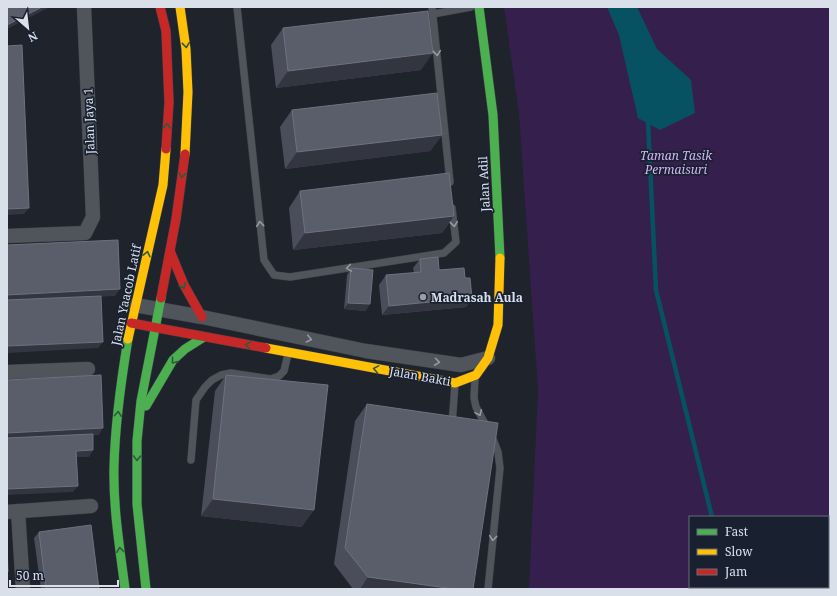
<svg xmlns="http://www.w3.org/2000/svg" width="837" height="596" font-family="'Noto Serif',serif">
	<rect width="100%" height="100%" fill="#1f232b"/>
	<path fill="#351f4d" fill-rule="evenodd" d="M504 7H830V589H529L538 390 519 114ZM690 517H828V587H690Z"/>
	<path fill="#065263" d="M607 7H637L657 49 691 80 695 113 660 130 638 118 619 35Z"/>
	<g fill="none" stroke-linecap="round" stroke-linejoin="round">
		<g stroke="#065263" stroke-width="4.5">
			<path d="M648 123 656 290 712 517"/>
			<path d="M753 587 754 589"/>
		</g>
		<defs>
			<g id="lane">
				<path d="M237 7 264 260 274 275 290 277 444 253 456 242 452 208"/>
				<path d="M432 7 450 182"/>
				<path d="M433 14 471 7"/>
				<path d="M475 378 474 398 476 407 493 439 498 452 500 468 488 589"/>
				<path d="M452 425 455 384"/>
				<path d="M191 460 196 400 205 387 212 380 221 375 231 373 271 379 279 376 284 371 288 354"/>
			</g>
			<g id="street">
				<path d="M7 236 85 233 93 217 84 7"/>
				<path d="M135 305 202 317 366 351 461 365 488 358"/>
				<path d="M7 372 88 369"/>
				<path d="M18 511 23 589"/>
				<path d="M7 512 91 506"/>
			</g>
			<g id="fast">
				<path d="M479 7 493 115 500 258"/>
				<path d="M146 406 173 360 185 349 204 337"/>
				<path d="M125 589C120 549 113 508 114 467 115 424 121 381 128 339"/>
				<path d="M146 589 137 504V441L141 401 161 298"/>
			</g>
			<g id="slow">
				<path d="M180 7 186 49 188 92 185 154"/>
				<path d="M128 339 163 185 166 149"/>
				<path d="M266 348 455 383 476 375 488 358 498 325 500 258"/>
			</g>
			<g id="jam">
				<path d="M160 7 166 31 169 102 166 149"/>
				<path d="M170 251 184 285 202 317"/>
				<path d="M161 298 176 219 185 154"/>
				<path d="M131 323 266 348"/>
			</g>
		</defs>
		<use href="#lane" stroke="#3c3f46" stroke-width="8"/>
		<use href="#street" stroke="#3c3f46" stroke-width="15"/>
		<use href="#fast" stroke="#3c3f46" stroke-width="10"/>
		<use href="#slow" stroke="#3c3f46" stroke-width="10"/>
		<use href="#jam" stroke="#3c3f46" stroke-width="10"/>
		<use href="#lane" stroke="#50545b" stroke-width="7"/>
		<use href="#street" stroke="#50545b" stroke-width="14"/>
		<use href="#fast" stroke="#4caf50" stroke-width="9"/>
		<use href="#slow" stroke="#ffc107" stroke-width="9"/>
		<use href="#jam" stroke="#c62828" stroke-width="9"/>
	</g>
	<g fill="#4b4d5b">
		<path d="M283 28 421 70 276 88 271 45Z"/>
		<path d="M292 110 442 135 430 151 285 169 280 127Z"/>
		<path d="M300 191 454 216 442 233 293 250 289 208Z"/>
		<path d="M420 259 439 270 465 278 472 298 466 307 382 315 379 285 386 275 414 273 413 268Z"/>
		<path d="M351 268 366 311 344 309 347 275Z"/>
		<path d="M226 375 302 527 201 516 215 391Z"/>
		<path d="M367 404 473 589H353L334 564 355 421Z"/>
		<path d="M39 532 99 589H41L34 538Z"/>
	</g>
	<g fill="#333641">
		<path d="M42 7H50L7 29V25Z"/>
		<path d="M433 53 421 70 276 88 288 71Z"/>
		<path d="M442 135 430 151 285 169 297 152Z"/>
		<path d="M29 208 24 214 7 215V209Z"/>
		<path d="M454 216 442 233 293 250 305 233Z"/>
		<path d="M120 289 115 296 7 301V295Z"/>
		<path d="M472 298 466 307 382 315 389 306Z"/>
		<path d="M348 303 370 304 366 311 344 309Z"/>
		<path d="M103 342 98 348 7 353V346Z"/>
		<path d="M103 428 99 435 7 439V433Z"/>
		<path d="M93 450 89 457H72L76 451Z"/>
		<path d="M78 486 73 492 7 495V489Z"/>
		<path d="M213 499 314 510 302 527 201 516Z"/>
		<path d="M368 577 454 589H360Z"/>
	</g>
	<g fill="#5a5d6a" stroke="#6e717e">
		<path d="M7 7H42L7 25Z"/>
		<path d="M428 11 433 53 288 71 283 28Z"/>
		<path d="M22 45 29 208 7 209V46Z"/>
		<path d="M437 93 442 135 297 152 292 110Z"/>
		<path d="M449 173 454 216 305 233 300 191Z"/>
		<path d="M118 240 120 289 7 295V245Z"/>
		<path d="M438 257 439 270 464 268 465 278H470L472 298 389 306 386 275 421 272 420 259Z"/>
		<path d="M351 268 373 270 370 304 348 303Z"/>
		<path d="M101 296 103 342 7 346V300Z"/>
		<path d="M101 375 103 428 7 433V380Z"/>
		<path d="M226 375 328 385 314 510 213 499Z"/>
		<path d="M367 404 498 423 473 589H454L368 577 345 548Z"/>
		<path d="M93 434V450L76 451 78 486 7 489V438Z"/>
		<path d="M91 525 99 589H46L39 532Z"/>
		<path d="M7 544 8 572H7Z"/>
	</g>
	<defs><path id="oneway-chevron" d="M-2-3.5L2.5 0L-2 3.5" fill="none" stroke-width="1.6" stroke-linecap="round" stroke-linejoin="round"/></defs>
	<g stroke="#2d5a3d">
		<use href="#oneway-chevron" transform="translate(186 45) rotate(84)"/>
		<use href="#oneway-chevron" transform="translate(167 126) rotate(-86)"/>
		<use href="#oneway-chevron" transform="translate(182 175) rotate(97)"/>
		<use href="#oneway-chevron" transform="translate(147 254) rotate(-77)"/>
		<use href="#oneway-chevron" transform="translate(183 286) rotate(64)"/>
		<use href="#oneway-chevron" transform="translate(248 345) rotate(-170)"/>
		<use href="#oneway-chevron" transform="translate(174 361) rotate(129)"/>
		<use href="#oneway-chevron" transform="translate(376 369) rotate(-170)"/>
		<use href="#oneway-chevron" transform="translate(118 414) rotate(-86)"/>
		<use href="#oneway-chevron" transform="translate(137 458) rotate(92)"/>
		<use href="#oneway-chevron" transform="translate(120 550) rotate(-97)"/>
	</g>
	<g stroke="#959aa2">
		<use href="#oneway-chevron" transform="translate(437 53) rotate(84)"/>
		<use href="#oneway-chevron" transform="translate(260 224) rotate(-96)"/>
		<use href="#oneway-chevron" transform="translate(454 224) rotate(84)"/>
		<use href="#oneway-chevron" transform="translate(349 268) rotate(171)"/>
		<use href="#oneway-chevron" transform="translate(309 339) rotate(12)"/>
		<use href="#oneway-chevron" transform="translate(437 362) rotate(8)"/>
		<use href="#oneway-chevron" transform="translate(479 413) rotate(66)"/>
		<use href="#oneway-chevron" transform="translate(493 538) rotate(96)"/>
	</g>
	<circle fill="#999ea7" stroke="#192131" stroke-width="1.5" cx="423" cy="297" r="4"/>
	<g text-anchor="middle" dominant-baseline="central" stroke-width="3.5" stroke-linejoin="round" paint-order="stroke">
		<g font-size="12" fill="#dae0ea" stroke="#192131">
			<text transform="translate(89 121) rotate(-92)">Jalan Jaya 1</text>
			<text transform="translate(484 184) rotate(-93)">Jalan Adil</text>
			<text transform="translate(126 295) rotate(-78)">Jalan Yaacob Latif</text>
			<text transform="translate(420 376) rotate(10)">Jalan Bakti</text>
		</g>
		<g font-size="12" font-style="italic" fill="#d5b5f9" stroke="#192131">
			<text x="676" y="155">Taman Tasik<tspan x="676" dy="14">Permaisuri</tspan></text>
		</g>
		<g font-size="12" font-weight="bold" fill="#dae0ea" stroke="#192131" text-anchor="start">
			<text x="431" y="297">Madrasah Aula</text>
		</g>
	</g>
	<rect width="837" height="596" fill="none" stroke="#dae0ea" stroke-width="16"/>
	<rect x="689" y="516" width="140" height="72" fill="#192131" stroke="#666d7b"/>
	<rect x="697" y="529" width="20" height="6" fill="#4caf50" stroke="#666d7b"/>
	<text x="725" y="536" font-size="12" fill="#dae0ea">Fast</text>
	<rect x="697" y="549" width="20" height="6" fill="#ffc107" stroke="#666d7b"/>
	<text x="725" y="556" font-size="12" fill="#dae0ea">Slow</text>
	<rect x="697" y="569" width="20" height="6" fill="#c62828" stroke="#666d7b"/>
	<text x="725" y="576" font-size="12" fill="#dae0ea">Jam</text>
	<g transform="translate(28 28) rotate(152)" stroke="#192131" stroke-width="3" paint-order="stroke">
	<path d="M0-3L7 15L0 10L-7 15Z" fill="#dae0ea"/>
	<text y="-6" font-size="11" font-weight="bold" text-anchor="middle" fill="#dae0ea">N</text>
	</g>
	<path d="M10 580v6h108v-6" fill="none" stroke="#dae0ea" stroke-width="2"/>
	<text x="16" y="580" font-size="12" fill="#dae0ea" stroke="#192131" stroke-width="3" paint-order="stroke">50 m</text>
</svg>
